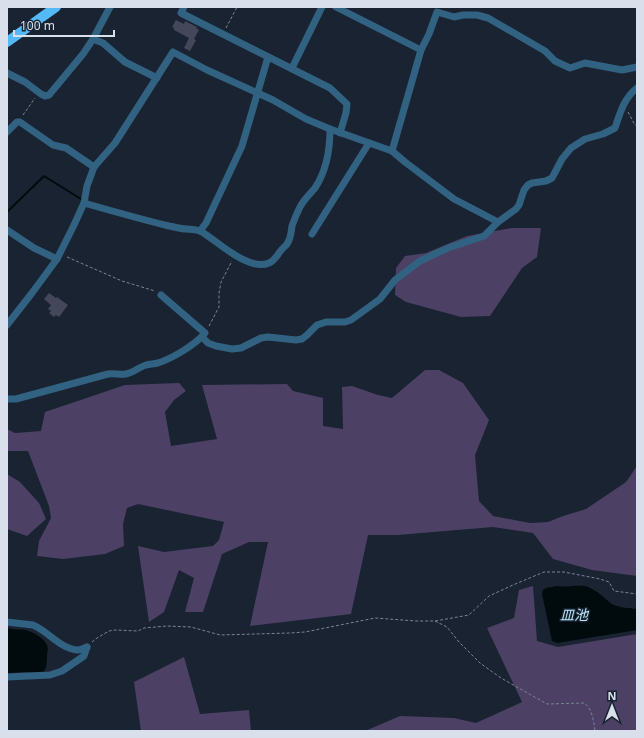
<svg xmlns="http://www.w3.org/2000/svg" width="644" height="738" font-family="'Noto Sans','Noto Sans JP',sans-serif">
	<rect width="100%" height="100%" fill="#192332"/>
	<g fill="#4c4064">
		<path d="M512 228H541L537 257 522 268 490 316 461 317 406 302 395 295 396 268 405 256 426 253 467 236Z"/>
		<path d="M425 370H439L463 383 489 420 475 455 479 501 493 516 530 523 548 522 563 516 586 509 626 482 637 466V576L592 570 553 559 533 533 493 527 398 535H368L351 614 250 626 268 542H249L222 554 203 612H185L194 578 179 570 164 612 149 622 138 546 164 552 213 546 219 540 224 522 138 504 127 508 123 524 124 546 105 554 63 559 37 556 39 541 51 518 49 506 28 451H7V429L15 433 41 431 45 412 125 385 179 383 186 391 174 400 165 412 171 446 217 439 202 385 287 384 293 391 323 398V426L343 429 342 387 352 386 378 395 392 398Z"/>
		<path d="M7 474 20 482 39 503 46 519 27 536 7 529Z"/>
		<path d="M533 586 537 641 558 647 637 634V731H365L400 716 454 718 476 723 522 702 487 628 514 618 519 590Z"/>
		<path d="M184 657 200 714 249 710 251 731H141L134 682Z"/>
	</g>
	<g fill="#010a0d">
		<path d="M557 586C567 588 580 584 588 587 598 591 604 598 612 604 618 608 630 608 637 609V630L557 643 552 641 542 594 543 590 546 588Z"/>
		<path d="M7 628C13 630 20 629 26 630 33 632 44 638 47 645 48 647 48 652 47 654 47 661 47 668 43 673L24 672 7 673Z"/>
	</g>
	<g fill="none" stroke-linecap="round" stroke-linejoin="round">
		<path stroke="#010a0d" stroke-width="2" d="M7 212 44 176 81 199"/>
	</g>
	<g fill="#44465a">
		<path d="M176 20 184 24 185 21 197 27 196 28 199 30 194 39 196 40 190 51 184 48 189 38 174 30V28L172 27Z"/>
		<path d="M49 293 56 298 57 297 68 305 59 317 56 315 54 317 49 313 51 311 48 309 51 305 44 299Z"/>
	</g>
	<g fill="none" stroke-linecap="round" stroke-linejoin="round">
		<g stroke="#7b8491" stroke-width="1" stroke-dasharray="3 2" stroke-linecap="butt">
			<path d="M226 28 237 7"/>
			<path d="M628 112 635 125H637"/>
			<path d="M23 115 35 98"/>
			<path d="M67 257 122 281 155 291"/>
			<path d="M209 326 219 307V293L221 282 232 261"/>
			<path d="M435 621 447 627 459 642 480 663 501 678 547 704 584 703C592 708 594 722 595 731"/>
			<path d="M92 642 97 638 109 631 115 630 138 631 144 628 167 626 191 627 220 635 290 633 305 632 375 618 416 621H435L469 615 489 596 513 585 544 572H564L600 579 609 582 614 591 637 594"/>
		</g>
		<g stroke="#326281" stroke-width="7">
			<path d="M184 7 181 13 330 88 347 104 346 113 340 133"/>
			<path d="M336 7 421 50"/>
			<path d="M93 39 103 43 125 62 157 78"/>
			<path d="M292 68 322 7"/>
			<path d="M7 73 25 82 41 94 45 96 49 95 83 54 93 39 110 7"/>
			<path d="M7 132 17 122H20L53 145 66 148 94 167"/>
			<path d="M392 151 421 50 429 34 437 12 454 17 463 15H477L488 18 545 51 555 61 570 68 585 63 622 70 637 67"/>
			<path d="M84 203C112 211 140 219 169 226 175 227 181 229 187 229 192 230 198 229 202 232 217 241 249 272 269 263 274 261 276 257 279 253 281 249 285 247 287 244 291 238 291 233 292 226 294 220 297 213 300 207 304 199 310 194 315 188 327 170 330 150 330 129"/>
			<path d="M7 230 34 248 57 259"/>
			<path d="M200 231 206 223 242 146 268 57"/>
			<path d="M312 234 369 143"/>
			<path d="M7 325 32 293 57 259 74 225 84 203 87 186 94 167 115 143 173 52 207 70 273 100 306 119 330 129 392 151 405 162 454 199 498 222"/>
			<path d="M202 337 208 343 216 346 232 349 241 348 261 338 268 337 296 340 302 339 307 335 317 325 326 322H345L351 320 380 299 395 280 420 261 448 248 484 236 498 222 516 209 519 205 524 190 528 185 532 183 546 181 552 178 562 159 571 148 585 139 603 134 615 128C620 113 624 98 637 88"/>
			<path d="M7 399H16L108 374C114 373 120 375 126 374 133 373 139 367 146 365 150 364 154 364 158 363 173 358 195 345 205 333L161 295"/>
			<path d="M7 622 33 625C48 631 60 649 78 650 81 650 84 648 87 647"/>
			<path d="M7 677 50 675 62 671 84 656 87 647"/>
		</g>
		<path stroke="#54b9f6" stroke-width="10" d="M7 42 56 7"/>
	</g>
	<g text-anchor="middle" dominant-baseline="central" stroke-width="3" stroke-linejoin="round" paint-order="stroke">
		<g font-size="14" font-style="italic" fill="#b8e7f6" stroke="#192332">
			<text x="574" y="614">皿池</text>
		</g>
	</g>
	<rect width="644" height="738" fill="none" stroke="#d9e0eb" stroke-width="16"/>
	<g transform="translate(612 706)" stroke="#192332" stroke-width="3" paint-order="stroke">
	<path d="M0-3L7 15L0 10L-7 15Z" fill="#d9e0eb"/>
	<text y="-6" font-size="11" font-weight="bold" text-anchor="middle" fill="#d9e0eb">N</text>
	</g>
	<path d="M14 30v6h100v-6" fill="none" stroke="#d9e0eb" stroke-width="2"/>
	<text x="20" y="30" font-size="12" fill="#d9e0eb" stroke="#192332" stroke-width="3" paint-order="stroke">100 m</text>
</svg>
